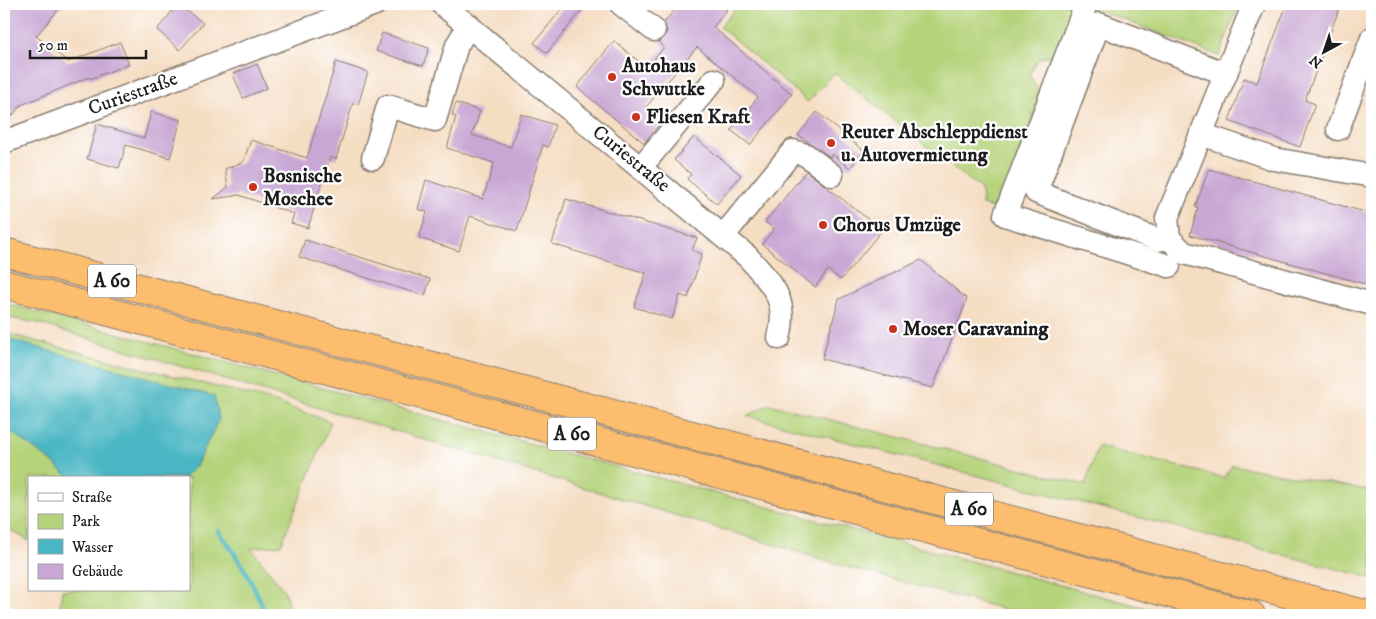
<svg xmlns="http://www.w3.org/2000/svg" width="1376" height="619" font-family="'IM FELL DW Pica',serif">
	<rect width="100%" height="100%" fill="#fff"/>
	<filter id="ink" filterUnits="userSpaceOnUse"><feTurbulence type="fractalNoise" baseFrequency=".02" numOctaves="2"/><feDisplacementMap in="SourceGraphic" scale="10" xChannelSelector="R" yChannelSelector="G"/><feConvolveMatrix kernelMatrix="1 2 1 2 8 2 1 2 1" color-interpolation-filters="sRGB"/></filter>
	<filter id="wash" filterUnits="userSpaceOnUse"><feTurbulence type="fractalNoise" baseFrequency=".0096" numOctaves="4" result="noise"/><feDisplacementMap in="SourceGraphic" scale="20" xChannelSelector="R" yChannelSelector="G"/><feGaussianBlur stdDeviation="1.12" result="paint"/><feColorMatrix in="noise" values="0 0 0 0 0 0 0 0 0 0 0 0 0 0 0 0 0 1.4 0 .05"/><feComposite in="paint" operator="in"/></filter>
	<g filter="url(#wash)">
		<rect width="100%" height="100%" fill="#f5ddc2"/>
		<g fill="#b5d37a" stroke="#68784b">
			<path d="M739 4H1076L1055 54 1038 59 1029 75 1041 95 998 210 982 205 981 189 834 73 808 102 720 27Z"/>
			<path d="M1089 4H1239L1219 56 1088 6Z"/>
			<path d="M4 303 1172 615H1026L851 568 37 323 4 317Z"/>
			<path d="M4 333 272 401 331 422 281 545 251 548 285 592 291 615H59L62 590H189V478H29V541L4 526Z"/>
			<path d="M769 404 1085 485 1098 446 1224 478 1232 465 1372 491V578L747 416Z"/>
		</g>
		<path fill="#49b6c3" stroke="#326970" d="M4 338 214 396 219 419 196 466 184 478H70L51 461 4 427Z"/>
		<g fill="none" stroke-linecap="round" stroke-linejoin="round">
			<path stroke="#49b6c3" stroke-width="4.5" d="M218 531C239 557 254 583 266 615"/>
		</g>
		<g id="blocks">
			<g fill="#c9a7d4">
				<path d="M4 4H63L36 36 68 62 120 42 129 64 90 79 89 77 21 105 4 126Z"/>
				<path d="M178 4 203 23 180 50 157 30Z"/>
				<path d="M566 4H587L547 53 534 43Z"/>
				<path d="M679 4H718L727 10 713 27 792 94 750 145 731 130 758 97 697 47 646 107 662 121 644 143 577 87 614 41 647 68 664 47 659 42 667 32 664 23Z"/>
				<path d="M1287 4H1341L1305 100 1315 104 1300 147 1229 121 1244 78 1257 83Z"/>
				<path d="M382 33 429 48 423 66 376 51Z"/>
				<path d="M336 62 368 72 358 105 353 103 336 159 330 157 308 228 291 223 294 214 239 195 213 199 228 187 225 169 243 162 251 140 307 158Z"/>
				<path d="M257 64 267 88 243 98 233 74Z"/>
				<path d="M456 103 480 111 472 135 511 147 521 114 555 125 548 147 543 145 517 231 470 216 459 251 419 238 427 212 418 209 426 180 483 199 494 163 447 148 456 117 452 115Z"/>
				<path d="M151 112 181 120 170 158 126 145 119 168 87 159 97 124 144 138Z"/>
				<path d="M817 112 864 151 850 168 832 154 830 157 798 135Z"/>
				<path d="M694 137 741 175 717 204 687 179 691 174 674 160Z"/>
				<path d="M1209 169 1372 214V286L1190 235 1198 208 1195 207Z"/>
				<path d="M806 171 882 230 841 280 828 270 815 287 762 244 774 229 765 222Z"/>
				<path d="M566 199 697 238 692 250 702 254 688 298 680 295 672 319 634 307 646 273 552 244Z"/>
				<path d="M305 240 430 279 425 296 299 257Z"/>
				<path d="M921 260 967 299 933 388 822 359 839 299Z"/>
			</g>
		</g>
	</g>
	<g filter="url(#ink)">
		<use href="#blocks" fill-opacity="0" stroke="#887c6f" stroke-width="1"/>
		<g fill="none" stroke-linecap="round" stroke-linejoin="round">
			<defs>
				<g id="minor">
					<path d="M442 4 748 257C772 284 789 300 779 338"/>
					<path d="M621 4 654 30"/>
					<path d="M1086 4 1005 215 1169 266"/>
					<path d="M1254 4 1167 218 1169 238 1184 253 1372 304"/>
					<path d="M1338 129 1372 38"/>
					<path d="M1201 134 1274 159 1372 176"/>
					<path d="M4 142 375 4"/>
					<path d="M373 158 388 106 435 120 457 45 469 25"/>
					<path d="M641 167 714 80"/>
					<path d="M724 235 793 151 806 155 832 175"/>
					<path d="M1169 238 1158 240 1036 192 1099 24 1226 74"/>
				</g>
				<g id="highway">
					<path d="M4 252 1368 615"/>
					<path d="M4 284 1251 615"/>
				</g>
			</defs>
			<use href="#minor" stroke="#887c6f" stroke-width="25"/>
			<use href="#highway" stroke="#887c6f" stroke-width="30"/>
			<use href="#minor" stroke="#fff" stroke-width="22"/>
			<use href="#highway" stroke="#fcbd6e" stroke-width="28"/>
		</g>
	</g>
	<g fill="#c8321e" stroke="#fff" stroke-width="2">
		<circle cx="612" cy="77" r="5"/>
		<circle cx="636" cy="117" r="5"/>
		<circle cx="831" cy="143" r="5"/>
		<circle cx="253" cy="187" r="5"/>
		<circle cx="823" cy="225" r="5"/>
		<circle cx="893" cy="329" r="5"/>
	</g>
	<g text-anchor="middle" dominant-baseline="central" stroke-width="4.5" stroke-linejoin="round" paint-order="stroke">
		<g fill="#fff" stroke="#606060" stroke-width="1">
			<rect x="88" y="264.5" width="48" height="33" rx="4"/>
			<rect x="548" y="417.5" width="48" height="33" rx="4"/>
			<rect x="945" y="492.5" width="48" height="33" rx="4"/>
		</g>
		<g font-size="19" font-weight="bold" fill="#1c1c1c">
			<text x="112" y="281">A 60</text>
			<text x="572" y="434">A 60</text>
			<text x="969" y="509">A 60</text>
		</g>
		<g font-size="20" font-weight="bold" fill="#1c1c1c" stroke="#fff" text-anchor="start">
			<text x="622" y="66">Autohaus<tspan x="622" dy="23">Schwuttke</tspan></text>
			<text x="646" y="117">Fliesen Kraft</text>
			<text x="841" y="132">Reuter Abschleppdienst<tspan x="841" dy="23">u. Autovermietung</tspan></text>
			<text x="263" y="176">Bosnische<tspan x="263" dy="23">Moschee</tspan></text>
			<text x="833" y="225">Chorus Umzüge</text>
			<text x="903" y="329">Moser Caravaning</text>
		</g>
		<g font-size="20" fill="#1c1c1c" stroke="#fff">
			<text transform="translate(133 94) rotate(-20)">Curiestraße</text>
			<text transform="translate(631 159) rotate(39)">Curiestraße</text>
		</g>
	</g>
	<rect width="1376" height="619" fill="none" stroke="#fff" stroke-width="20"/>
	<rect x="28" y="476" width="162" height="115" fill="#ffffff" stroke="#a4a4a4"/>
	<rect x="38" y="493" width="25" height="8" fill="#ffffff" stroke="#a4a4a4"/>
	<text x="72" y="502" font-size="15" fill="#1c1c1c">Straße</text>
	<rect x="38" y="514" width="25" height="15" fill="#b5d37a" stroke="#a4a4a4"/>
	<text x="72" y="526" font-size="15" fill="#1c1c1c">Park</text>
	<rect x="38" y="539" width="25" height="15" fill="#49b6c3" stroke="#a4a4a4"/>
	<text x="72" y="552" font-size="15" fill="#1c1c1c">Wasser</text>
	<rect x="38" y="564" width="25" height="15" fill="#c9a7d4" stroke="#a4a4a4"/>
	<text x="72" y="576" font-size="15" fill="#1c1c1c">Gebäude</text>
	<g transform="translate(1324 52) rotate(220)" stroke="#ffffff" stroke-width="4" paint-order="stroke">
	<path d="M0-4L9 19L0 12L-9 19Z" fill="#1c1c1c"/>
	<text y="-8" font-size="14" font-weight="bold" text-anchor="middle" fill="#1c1c1c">N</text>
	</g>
	<path d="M30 50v8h116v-8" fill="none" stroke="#1c1c1c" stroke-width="2.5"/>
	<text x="38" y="50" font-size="15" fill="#1c1c1c" stroke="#ffffff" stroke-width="4" paint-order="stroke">50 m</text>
</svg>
